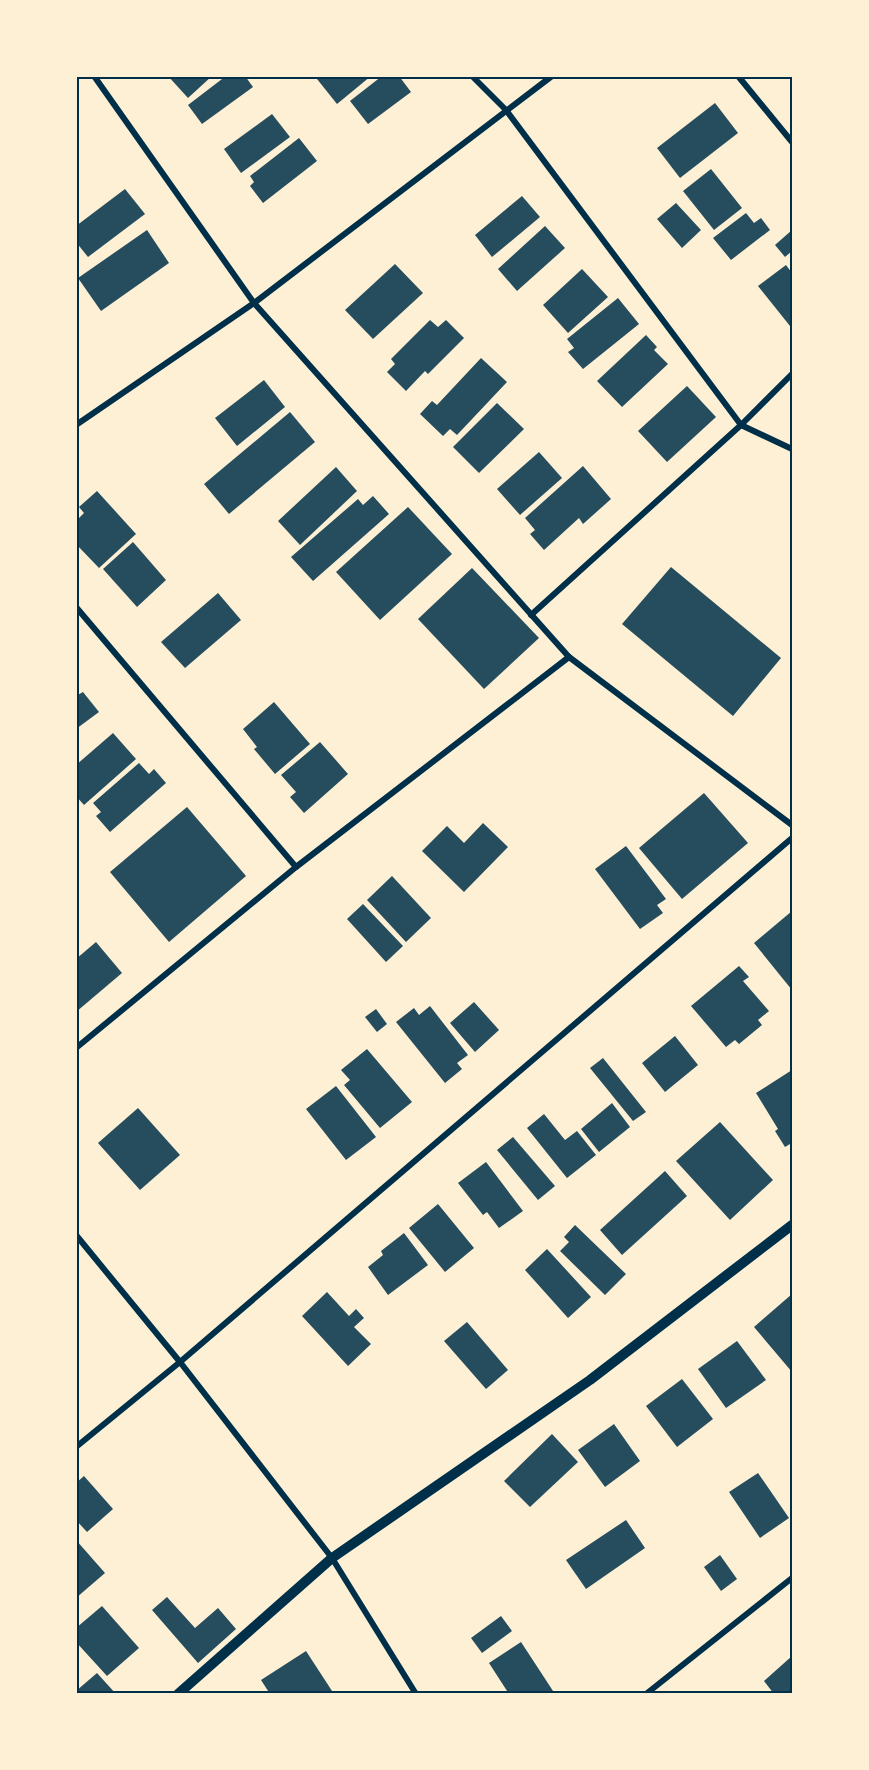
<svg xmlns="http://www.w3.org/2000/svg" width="869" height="1770" font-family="Poppins,sans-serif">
	<rect width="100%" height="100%" fill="#fdf0d5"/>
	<g fill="#264d5e">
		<path d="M168 76H212L188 98Z"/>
		<path d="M226 76H245L253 87 202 124 188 105Z"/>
		<path d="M320 76H371L337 104 317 79Z"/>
		<path d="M382 76H399L411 92 368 124 350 101Z"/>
		<path d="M715 103 738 133 680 178 657 148Z"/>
		<path d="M272 114 290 137 241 173 224 149Z"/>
		<path d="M299 138 317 161 263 203 250 186 254 182 250 176Z"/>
		<path d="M711 169 742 208 714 230 683 191Z"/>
		<path d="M125 189 145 214 88 257 76 242V226Z"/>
		<path d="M522 196 540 217 492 257 475 235Z"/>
		<path d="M676 203 701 230 682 248 657 219Z"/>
		<path d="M746 213 754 223 761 218 770 230 731 260 713 238Z"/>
		<path d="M545 226 565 248 517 291 498 269Z"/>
		<path d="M147 230 169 263 101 311 78 278Z"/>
		<path d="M792 230V251L785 257 775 245Z"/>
		<path d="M395 264 423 293 373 339 345 310Z"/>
		<path d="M786 265 792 273V324L790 326 758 286Z"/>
		<path d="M582 269 608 297 568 333 543 305Z"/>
		<path d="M618 298 639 324 583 369 568 352 574 348 567 339Z"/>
		<path d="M430 320 438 327 446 320 464 338 428 374 425 371 406 391 387 372 395 364 391 359Z"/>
		<path d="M646 335 657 347 654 350 668 364 622 407 597 381Z"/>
		<path d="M481 358 507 382 457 435 450 429 443 436 420 414 432 401 437 405Z"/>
		<path d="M264 380 285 407 237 446 215 418Z"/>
		<path d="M687 386 716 417 667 462 638 431Z"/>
		<path d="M497 403 524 429 479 473 453 447Z"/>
		<path d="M290 412 315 442 229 514 204 484Z"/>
		<path d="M539 452 562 478 520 515 497 489Z"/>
		<path d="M583 466 611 499 583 524 579 518 544 550 530 534 535 530 525 518Z"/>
		<path d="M336 467 357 491 300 545 278 521Z"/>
		<path d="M97 491 136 534 99 568 76 544V521L84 513 79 507Z"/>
		<path d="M373 496 389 514 313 581 291 557 358 499 363 505Z"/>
		<path d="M408 507 452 554 380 620 336 572Z"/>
		<path d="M133 542 166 580 137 607 103 569Z"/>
		<path d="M671 567 781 658 733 716 622 624Z"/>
		<path d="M472 568 539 638 484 689 418 619Z"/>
		<path d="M218 593 241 620 185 668 161 642Z"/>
		<path d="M83 692 99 712 76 729V696Z"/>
		<path d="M274 702 310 744 275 774 254 749 257 747 243 729Z"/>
		<path d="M113 733 136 759 84 805 76 796V765Z"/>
		<path d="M320 742 348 774 304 813 290 797 296 792 281 775Z"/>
		<path d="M139 763 149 774 154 769 166 783 110 832 96 816 101 812 93 803Z"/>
		<path d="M704 793 748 843 682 899 639 848Z"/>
		<path d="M187 807 246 876 169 942 110 872Z"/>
		<path d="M483 823 508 847 464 892 422 851 447 826 464 843Z"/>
		<path d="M626 846 666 899 657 905 663 913 640 929 595 869Z"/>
		<path d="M392 876 431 918 406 942 367 900Z"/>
		<path d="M363 904 403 946 386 962 347 919Z"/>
		<path d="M792 911V990L754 943Z"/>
		<path d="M96 942 122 973 76 1012V959Z"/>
		<path d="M739 966 749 977 743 981 769 1011 758 1020 762 1025 739 1044 735 1040 726 1047 691 1006Z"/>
		<path d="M474 1002 499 1030 475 1052 450 1023Z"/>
		<path d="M430 1006 468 1055 457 1063 462 1069 445 1083 396 1022 414 1008 419 1015Z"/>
		<path d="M376 1009 387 1024 377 1032 365 1017Z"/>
		<path d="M675 1036 698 1065 665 1092 642 1063Z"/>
		<path d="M367 1049 412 1102 380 1128 344 1085 350 1080 341 1070Z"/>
		<path d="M603 1058 646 1112 633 1121 590 1068Z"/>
		<path d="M792 1070V1147L790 1144 785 1147 775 1131 778 1129 756 1093Z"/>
		<path d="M336 1086 376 1137 346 1160 306 1109Z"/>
		<path d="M612 1103 630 1127 599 1152 581 1129Z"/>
		<path d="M138 1108 180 1155 140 1190 98 1143Z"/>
		<path d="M544 1114 565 1140 577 1131 596 1155 567 1178 527 1128Z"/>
		<path d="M720 1122 773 1180 730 1220 676 1161Z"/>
		<path d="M513 1137 555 1186 538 1200 497 1150Z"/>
		<path d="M486 1162 523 1211 499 1228 487 1212 483 1215 458 1183Z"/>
		<path d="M665 1171 687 1196 622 1255 600 1230Z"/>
		<path d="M438 1204 474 1248 445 1272 409 1228Z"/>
		<path d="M575 1225 626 1274 605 1295 560 1251 569 1242 564 1237Z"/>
		<path d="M404 1233 428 1265 388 1295 368 1267 383 1255 381 1251Z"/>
		<path d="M547 1249 591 1297 568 1318 525 1270Z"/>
		<path d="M327 1292 349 1316 356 1309 364 1318 354 1327 371 1344 348 1366 302 1316Z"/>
		<path d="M792 1294V1372L754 1327Z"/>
		<path d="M467 1322 508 1370 486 1389 444 1341Z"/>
		<path d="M737 1341 766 1380 726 1408 698 1369Z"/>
		<path d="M682 1379 713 1419 677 1447 646 1406Z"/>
		<path d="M614 1424 640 1461 605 1487 578 1450Z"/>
		<path d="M552 1434 578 1462 530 1507 504 1481Z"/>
		<path d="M758 1473 789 1518 760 1538 729 1492Z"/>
		<path d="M84 1476 113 1509 87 1532 76 1520V1483Z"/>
		<path d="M626 1520 645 1548 586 1589 566 1560Z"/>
		<path d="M76 1540 105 1573 76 1598Z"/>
		<path d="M720 1555 737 1579 721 1591 704 1567Z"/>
		<path d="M167 1597 195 1628 218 1608 236 1629 198 1663 152 1610Z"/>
		<path d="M102 1606 139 1648 107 1676 76 1642V1628Z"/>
		<path d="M501 1616 512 1631 482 1653 471 1638Z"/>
		<path d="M521 1642 555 1694H509L489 1663Z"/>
		<path d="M306 1651 334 1694H270L261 1680Z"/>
		<path d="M792 1656V1694H774L764 1681Z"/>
		<path d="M97 1673 116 1694H76V1691Z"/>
	</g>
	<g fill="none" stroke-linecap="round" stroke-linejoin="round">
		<g stroke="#003049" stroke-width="6">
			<path d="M94 76 254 303 569 657 792 825"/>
			<path d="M472 76 506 110 741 425 792 449"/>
			<path d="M738 76 792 142"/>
			<path d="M76 425 254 303 552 76"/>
			<path d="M76 607 296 867"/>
			<path d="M531 615 741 425 792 374"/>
			<path d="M76 1048 296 867 569 657"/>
			<path d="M76 1235 180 1362 332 1558 416 1694"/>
			<path d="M76 1447 180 1362 792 838"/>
			<path d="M646 1694 792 1578"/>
		</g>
		<path stroke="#003049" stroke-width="10" d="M178 1694 332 1558 590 1380 792 1225"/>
	</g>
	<rect width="869" height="1770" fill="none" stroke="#fdf0d5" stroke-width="156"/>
	<rect x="78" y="78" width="713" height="1614" fill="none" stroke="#003049" stroke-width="2"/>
</svg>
